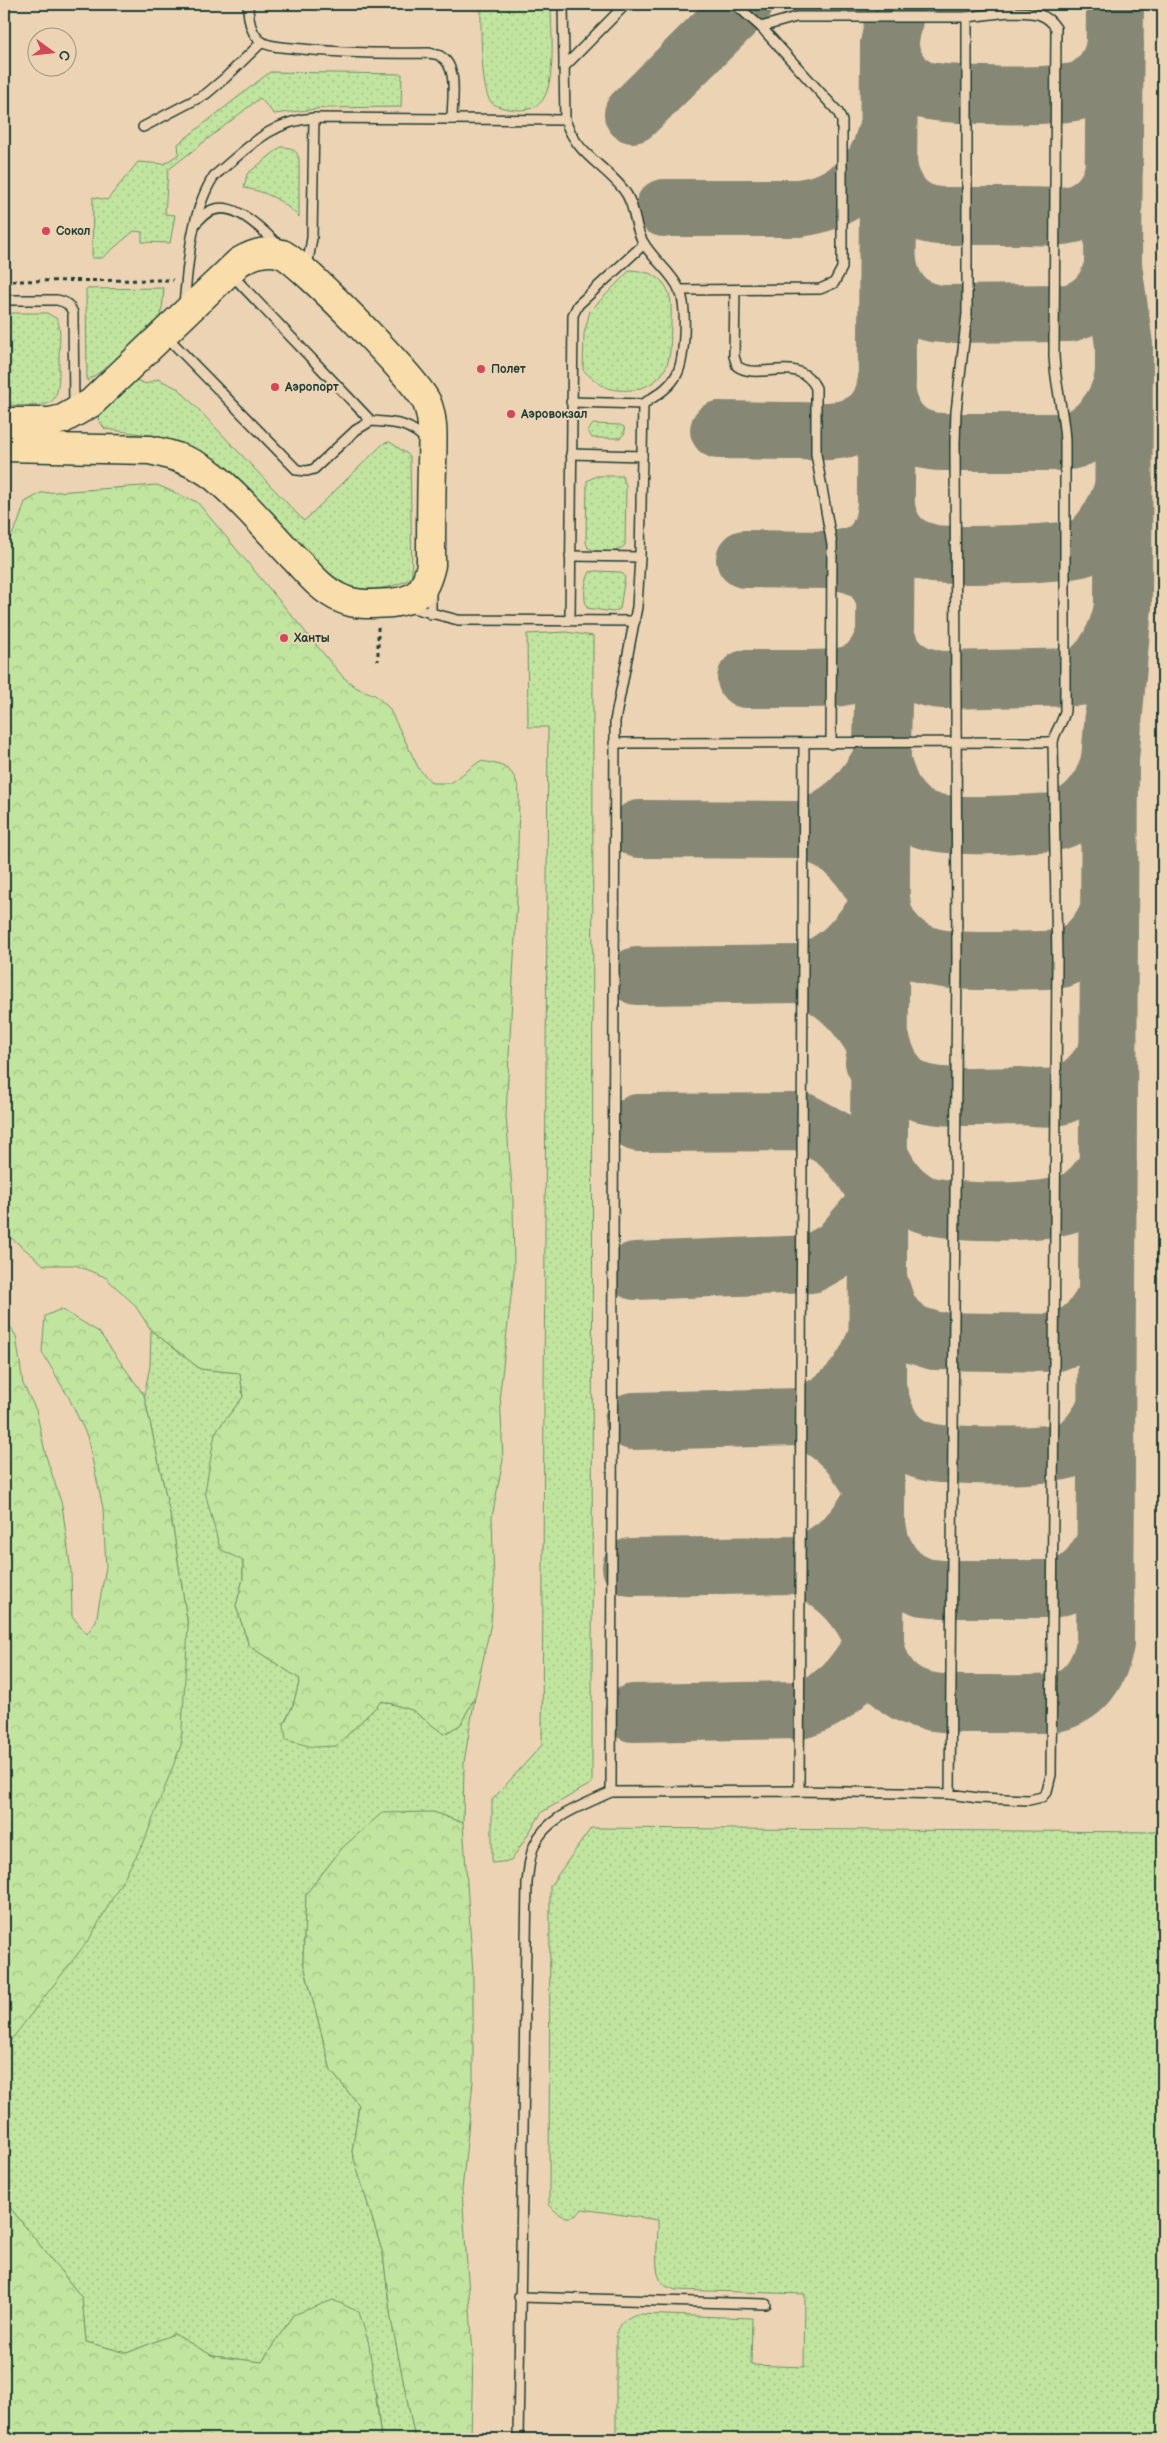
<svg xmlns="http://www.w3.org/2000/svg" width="1167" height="2443" font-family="'Balsamiq Sans',sans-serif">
	<defs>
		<pattern id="grass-dots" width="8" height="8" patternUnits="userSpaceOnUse" patternTransform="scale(1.25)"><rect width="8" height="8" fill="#c1e49e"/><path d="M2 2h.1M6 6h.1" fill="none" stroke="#a5c489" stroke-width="1.8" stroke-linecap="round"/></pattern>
		<pattern id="forest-crowns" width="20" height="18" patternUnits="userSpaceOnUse" patternTransform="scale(1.25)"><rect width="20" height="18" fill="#c1e49e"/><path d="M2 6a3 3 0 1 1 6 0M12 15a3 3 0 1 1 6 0" fill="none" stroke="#a5c489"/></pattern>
	</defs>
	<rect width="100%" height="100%" fill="#ecd3b4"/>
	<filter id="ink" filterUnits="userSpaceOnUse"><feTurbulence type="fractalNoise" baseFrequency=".02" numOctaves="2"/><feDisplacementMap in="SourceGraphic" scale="10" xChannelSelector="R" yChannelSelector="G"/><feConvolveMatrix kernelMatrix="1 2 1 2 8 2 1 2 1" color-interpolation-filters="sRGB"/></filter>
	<g filter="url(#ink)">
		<g fill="url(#grass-dots)" stroke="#709069">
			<path d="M481 4H551C551 30 556 72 545 96 540 106 531 110 520 110 512 110 497 108 491 102 480 90 481 23 481 4Z"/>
			<path d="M270 72 402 74 401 107 325 108 274 114 260 98 168 170 165 214 175 215 170 243 142 242V232L134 231 102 258H92L93 197 107 200 138 162 164 164 179 154 178 144Z"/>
			<path d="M281 147C291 147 296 149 299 159V217C282 200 268 192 244 188L247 174Z"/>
			<path d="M630 270C643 271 656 273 664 284 673 295 671 311 671 324 670 339 672 356 665 369 655 389 627 394 608 388 599 385 590 376 583 370L584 334 590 311Z"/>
			<path d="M164 288C163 300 163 313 156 323 140 348 110 364 87 381L86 289Z"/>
			<path d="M4 313H47L57 319C62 330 59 346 59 358 60 412 53 406 4 405Z"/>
			<path d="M134 379 146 384 158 379 179 389 304 521 384 443 390 442 410 456 412 578C385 592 363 591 334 585L188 447 156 436 105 429 98 419 101 409Z"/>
			<path d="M593 424 620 425 624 427 625 433 620 438H592L588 431Z"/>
			<path d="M596 476H622L626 485 625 545C614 555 601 553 588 548L586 542 587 481Z"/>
			<path d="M596 571 620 572 625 576 620 609 613 612 587 608C583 597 584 583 590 572Z"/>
			<path d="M566 632 593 636 592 1783 542 1812 511 1861 492 1863V1800L542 1745 548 727H528L527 634Z"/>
			<path d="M151 1330 200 1369 240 1373 243 1397 215 1433 243 1561V1579L236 1606 249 1646 300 1679 293 1705 284 1724 336 1746 382 1701 412 1710 444 1734 460 1725 475 1697 464 1762 463 1823 433 1812 343 1847 306 1894 303 1961 331 2071 359 2105 352 2152 383 2254 391 2319 415 2439H381L376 2393 293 2315 262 2362 213 2356 174 2334 127 2353 86 2342 82 2298 4 2200V2046L8 2044 188 1627 173 1528 144 1395 150 1366Z"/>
			<path d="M591 1828 1163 1832V2439H616V2336C620 2323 625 2318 637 2314L752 2318 751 2365 804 2367 805 2294 676 2290C670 2288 663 2286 660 2279 653 2267 659 2235 658 2220L582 2209C573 2224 557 2216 549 2204L550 1886Z"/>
		</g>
		<g fill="url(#forest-crowns)" stroke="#709069">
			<path d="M157 485 197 502 343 677 357 688 375 695 389 708 419 769 432 783H451L480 761C503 764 516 768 519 793L517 898 506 1116 513 1200 514 1271 500 1392 503 1460 492 1517 494 1583 491 1623 475 1697 460 1725 444 1734 412 1710 382 1701 336 1746 313 1747 286 1740 284 1724 293 1705 300 1679 249 1646 236 1606 243 1579V1561L220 1549 205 1492 215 1433 243 1397 240 1373 200 1369 151 1330 134 1304 105 1277 75 1265H44L4 1232V550L18 523 25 502 41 493Z"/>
			<path d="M61 1309 99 1332 144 1395 173 1528 188 1627 181 1745 144 1842 90 1938 8 2044 4 2046V1327L8 1323 16 1336 23 1384 36 1410 46 1456 62 1505 71 1571 72 1616 87 1634 96 1621 106 1567 103 1508 87 1436 69 1398 42 1352 45 1316Z"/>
			<path d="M433 1812 463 1823 473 1973V2081L462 2191 473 2354 471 2439H415L391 2319 383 2254 352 2152 359 2105 331 2071 303 1961 306 1894 343 1847 382 1813Z"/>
			<path d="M4 2200 82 2298 86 2342 127 2353 174 2334 213 2356 262 2362 293 2315 333 2300 359 2312 369 2344 381 2439H4Z"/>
		</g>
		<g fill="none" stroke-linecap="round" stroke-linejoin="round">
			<g stroke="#868874" stroke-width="58">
				<path d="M897 4 889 45 885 634C893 663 913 677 942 680L1080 677C1104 664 1119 632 1123 606L1124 345 1113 265 1115 4"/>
				<path d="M889 45C893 64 901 79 918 88 936 97 1064 98 1082 90 1101 81 1111 64 1115 45"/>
				<path d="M633 114 744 4"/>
				<path d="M888 164C892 191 909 214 939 216 967 216 995 216 1023 216 1041 216 1063 219 1080 212 1099 204 1110 187 1114 168"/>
				<path d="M664 208H799C840 203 876 178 885 136"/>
				<path d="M888 262C892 293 910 311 941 314L1070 313C1094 306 1108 290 1113 265"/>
				<path d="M887 393C891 424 912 442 943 442H1063C1096 438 1119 405 1124 374"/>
				<path d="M719 430C744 430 768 431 793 431 837 432 880 435 887 379"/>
				<path d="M886 507C889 523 895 536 909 545 917 550 926 552 934 554 956 556 1067 555 1083 547 1102 539 1120 503 1124 484"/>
				<path d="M745 559 831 560"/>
				<path d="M885 599C876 571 859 564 831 560 869 557 881 543 886 507"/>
				<path d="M885 634 882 743 875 1643C887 1707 933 1704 986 1704 1009 1704 1032 1705 1055 1703 1085 1695 1099 1673 1105 1644L1110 760 1123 606"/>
				<path d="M746 679C766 679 785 679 805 679 845 679 872 678 885 634"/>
				<path d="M881 760C888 782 894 802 914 815 939 832 1022 823 1055 822 1086 813 1102 791 1110 760"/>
				<path d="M639 829 804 830"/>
				<path d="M882 910C900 963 948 961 995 961 1017 960 1039 961 1061 959 1085 951 1098 935 1109 913"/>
				<path d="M637 976 804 974"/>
				<path d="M881 1040C886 1059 895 1081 914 1090 938 1101 993 1096 1021 1096 1031 1097 1045 1099 1055 1097 1080 1092 1097 1072 1108 1051"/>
				<path d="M874 1062 881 1053C858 1013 844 997 804 974 846 956 855 938 882 904 863 865 846 844 804 830 842 813 861 796 881 760"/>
				<path d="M879 1155C889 1175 897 1189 917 1201 940 1215 1046 1214 1071 1203 1088 1195 1098 1181 1108 1166"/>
				<path d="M635 1271 811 1264 838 1249 869 1213 879 1197 862 1169 849 1153 834 1139 803 1122 638 1123"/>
				<path d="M878 1279 887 1307 897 1322 913 1334 935 1341 1054 1343 1075 1335 1091 1321 1107 1297"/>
				<path d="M877 1386C886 1426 898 1450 941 1454 970 1455 1049 1459 1073 1448 1089 1440 1100 1422 1106 1406"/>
				<path d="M633 1421 801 1417"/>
				<path d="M876 1521 881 1545 891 1564 904 1578 923 1587 943 1589H1052L1074 1583 1087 1572 1105 1545"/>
				<path d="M631 1567 800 1565"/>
				<path d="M633 1713 799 1710C839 1699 853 1676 875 1643 858 1603 838 1585 800 1565 836 1553 860 1526 876 1492 855 1455 839 1436 801 1417 842 1400 864 1376 878 1333"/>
			</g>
			<defs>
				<g id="lane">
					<path d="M248 4C248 17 250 34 262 42 269 47 283 47 291 48 338 53 382 54 429 53 432 54 438 54 440 56 459 66 452 101 452 119"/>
					<path d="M563 4 565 120C578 156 601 162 623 189 636 205 633 225 643 242 653 260 672 272 680 291 687 307 685 358 677 374 670 388 655 396 643 404L640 557 637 607 615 721 611 1792 799 1791 950 1794"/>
					<path d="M1009 12C1029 13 1044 10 1056 28L1054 355C1055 385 1064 412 1065 442V711C1063 723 1055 730 1053 742L1057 959 1051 1775 1047 1791 1042 1797 1029 1800 978 1798 950 1794 957 961 955 442 956 412 967 314V17Z"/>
					<path d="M761 27 796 17H967"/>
					<path d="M564 67 626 4"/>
					<path d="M143 127 206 94 225 78 262 42"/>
					<path d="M198 221C224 189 259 226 279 246"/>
					<path d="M307 267 312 238 314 118"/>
					<path d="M231 274 371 421C395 423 409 422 427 441"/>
					<path d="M679 290 820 289 834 283 842 268V121L838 112 761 27 735 4"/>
					<path d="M735 290 734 356 737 366C758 382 799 353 816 388V454L832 545 831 744"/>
					<path d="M4 300H57C66 302 69 304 73 313L74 408"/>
					<path d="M184 305C188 263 191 211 214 176 247 149 270 121 314 118L565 120"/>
					<path d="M166 336 297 470 307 471 314 469 356 430 371 421"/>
					<path d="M571 402 643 404"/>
					<path d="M571 454 642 456"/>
					<path d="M570 556 640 557"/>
					<path d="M431 588V614"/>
					<path d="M408 607 458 620 635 621"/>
					<path d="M570 620 573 315 578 305 644 244"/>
					<path d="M614 743 1053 742"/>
					<path d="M799 1791 804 744"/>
					<path d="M519 2297 766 2304"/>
					<path d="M518 2439 527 1882C529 1870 529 1855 535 1844 547 1816 585 1805 611 1792"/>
				</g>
				<path id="primary" d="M4 422H50L63 419 91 403 239 262C252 254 267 249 282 254 301 262 419 382 427 403 435 422 432 447 432 467 431 500 431 533 431 565 425 591 418 600 391 603 376 604 357 606 342 599 323 591 310 575 296 560 270 533 245 502 216 478 197 462 173 455 150 450L4 447"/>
			</defs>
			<use href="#lane" stroke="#1f3d34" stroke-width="12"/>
			<use href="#primary" stroke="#1f3d34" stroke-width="31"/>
			<g stroke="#1f3d34" stroke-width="3" stroke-dasharray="4 4" stroke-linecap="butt">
				<path d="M4 281 173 280"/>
				<path d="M378 627V661"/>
			</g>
			<use href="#lane" stroke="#ecd3b4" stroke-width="9"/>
			<use href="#primary" stroke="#f9deab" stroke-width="28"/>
		</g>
	</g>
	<g fill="#d1495b" stroke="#ecd3b4" stroke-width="2">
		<circle cx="46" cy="231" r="5"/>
		<circle cx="481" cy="369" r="5"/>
		<circle cx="275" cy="387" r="5"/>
		<circle cx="511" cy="414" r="5"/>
		<circle cx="284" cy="638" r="5"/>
	</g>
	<g text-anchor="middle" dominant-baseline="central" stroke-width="4" stroke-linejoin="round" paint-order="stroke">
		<g font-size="12" font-weight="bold" fill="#1f3d34" stroke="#ecd3b4" text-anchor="start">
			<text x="56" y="231">Сокол</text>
			<text x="491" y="369">Полет</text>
			<text x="285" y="387">Аэропорт</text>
			<text x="521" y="414">Аэровокзал</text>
			<text x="294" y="638">Ханты</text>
		</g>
	</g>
	<rect width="1167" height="2443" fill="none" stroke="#ecd3b4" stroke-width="20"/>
	<rect x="10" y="10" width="1147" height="2423" fill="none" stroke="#1f3d34" stroke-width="2" filter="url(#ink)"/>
	<g transform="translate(52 52) rotate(105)"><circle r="24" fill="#ecd3b4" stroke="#9a9781"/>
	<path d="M0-4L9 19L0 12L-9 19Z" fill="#d1495b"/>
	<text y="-8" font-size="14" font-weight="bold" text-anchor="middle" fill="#1f3d34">С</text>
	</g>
</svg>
